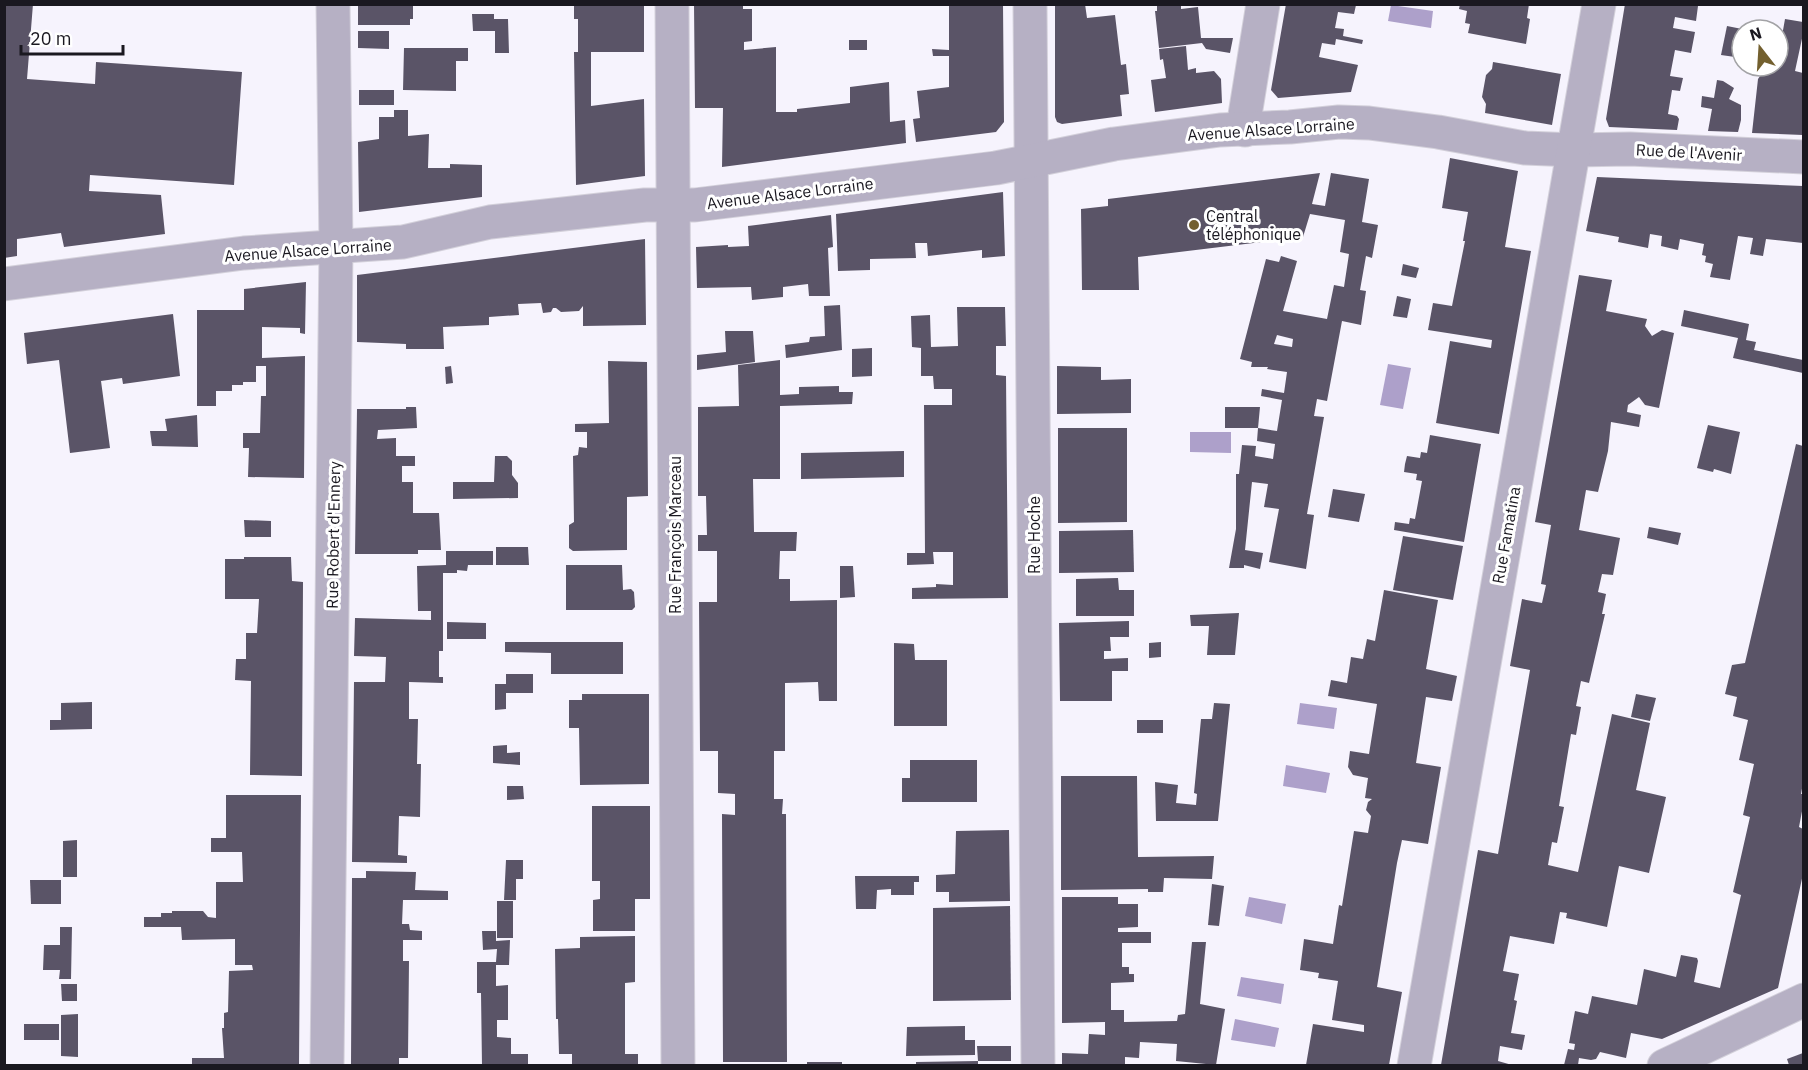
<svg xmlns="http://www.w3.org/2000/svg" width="1808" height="1070" font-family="'IBM Plex Sans',sans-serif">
	<rect width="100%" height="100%" fill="#f6f3fd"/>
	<g fill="#ada0ca">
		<path d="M1391 5 1433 11 1431 28 1388 21Z"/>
		<path d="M1388 364 1411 368 1403 409 1380 405Z"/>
		<path d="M1190 432H1231V453L1190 452Z"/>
		<path d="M1300 703 1337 708 1334 729 1297 724Z"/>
		<path d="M1286 765 1330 773 1326 793 1283 786Z"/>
		<path d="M1249 897 1286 904 1282 924 1245 916Z"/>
		<path d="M1241 977 1284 984 1281 1004 1237 996Z"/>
		<path d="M1235 1019 1279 1028 1275 1047 1231 1040Z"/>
	</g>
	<g fill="#5a5467" fill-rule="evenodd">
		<path d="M4 4H33L27 79 95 84 96 62 242 72 234 185 90 175 89 191 161 195 165 234 64 247 61 233 17 239V256L4 258Z"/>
		<path d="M358 4H413V19H410V25H358Z"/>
		<path d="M574 4H644V52H591V106L644 99 645 176 576 185 574 52H578V19H574Z"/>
		<path d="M694 4H743V9H752V41L744 42V50L776 47V112H797V109L850 103V87L889 82 890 122 905 120 906 143 722 167 723 108H695Z"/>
		<path d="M949 4H1003L1004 122 996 132 916 142 913 119 920 118 917 91 949 87V56H933L932 49 949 50Z"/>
		<path d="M1055 4H1085L1087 18 1115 15 1121 65 1126 64 1129 94 1120 95 1122 116 1062 124 1057 122 1055 117Z"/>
		<path d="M1157 4H1181V9L1198 7 1201 38H1233L1230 53 1206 49 1202 43 1159 48 1155 11H1157Z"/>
		<path d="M1286 4 1356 5 1354 14 1338 12 1335 28 1344 29 1343 36 1363 40 1362 44 1336 39 1335 45 1322 43 1319 57 1358 65 1351 92 1278 98 1271 90Z"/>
		<path d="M1460 4H1529L1527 18 1530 19 1526 44 1468 33 1470 24 1465 23 1467 11 1459 9Z"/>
		<path d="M1625 4 1698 6 1696 21 1675 17 1673 28 1695 32 1691 53 1675 50 1670 76 1683 78 1680 91 1672 90 1668 114 1677 116 1679 119 1677 130 1609 127 1606 119Z"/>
		<path d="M472 14H494V19H508L509 53H495V31H473Z"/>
		<path d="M1785 19 1803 22V34L1795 71 1803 73V135L1752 133 1758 79 1767 66H1778V35L1782 36Z"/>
		<path d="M1727 26 1742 29V58L1721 55Z"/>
		<path d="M358 31H389V49L358 48Z"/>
		<rect x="849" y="40" width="18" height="10"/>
		<path d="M1186 46 1188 70 1196 68V73L1214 71 1221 79 1222 103 1155 112 1151 80 1166 78 1163 59 1160 60 1159 49Z"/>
		<path d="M404 48H468V61H456V91L403 90Z"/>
		<path d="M1493 62 1561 74 1552 125 1485 113 1486 104 1482 97 1486 75 1492 69Z"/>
		<path d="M1717 80 1723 81 1734 88 1729 99 1741 105V120L1738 132 1708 131 1712 109 1701 107 1702 96 1714 98Z"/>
		<rect x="359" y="90" width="35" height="15"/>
		<path d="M394 110H408V136L429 134 428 168H450V164L482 165V197L359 212 358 142 379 139V117H394Z"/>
		<path d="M1450 158 1518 171 1505 247 1531 251 1499 434 1436 423 1450 341 1491 348 1492 340 1428 330 1433 303 1452 306 1465 241H1463L1468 212 1442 208Z"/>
		<path d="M1320 173 1312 204 1325 206 1331 173 1369 179 1362 222 1378 225 1372 258 1366 256 1360 290 1366 291 1361 325 1342 321 1327 401 1317 399 1314 416 1324 417 1307 514 1314 515 1306 569 1269 562 1279 509 1264 507 1268 484 1252 482 1245 550 1263 553 1260 569 1244 565V568H1229L1236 529V474H1239L1242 445 1256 446 1255 456 1273 459 1275 444 1257 441 1258 428 1277 431 1282 400 1261 396 1262 389 1284 393 1287 372 1267 369 1268 367H1251L1252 362 1240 359 1266 259 1279 262 1281 256 1297 261 1283 311 1327 319 1334 285 1344 287 1349 254 1340 252 1345 220 1310 214 1303 237 1138 257 1139 290H1082L1081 209 1108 206V199ZM1277 335 1293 339 1292 347 1274 344Z"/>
		<path d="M1597 177 1803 186V243L1766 239 1763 256 1750 254 1753 238 1738 236 1730 280 1710 277 1713 264 1705 262 1706 256 1702 255 1704 244 1680 239 1678 250 1661 246 1662 236 1650 234 1648 248 1618 242 1619 237 1586 231Z"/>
		<path d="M1003 192 1005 256 982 258V250L928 256 927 243H915L916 258 870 259V270L838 271 836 214Z"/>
		<path d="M831 215 833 247 828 248 830 296H809L808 284 783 287V297L752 300 751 287 697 288 696 247 728 245V247L749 246 748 226Z"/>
		<path d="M645 239 646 325 583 326V306L579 311 561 312 556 308H553L551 312 543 313 541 303 518 304 519 315 489 317V325L443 327 444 349H406V344L357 342V275Z"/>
		<path d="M1403 264 1419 268 1416 278 1401 275Z"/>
		<path d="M1579 275 1612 280 1606 311 1647 319 1645 326 1652 336 1662 330 1674 333 1659 408 1645 405 1639 397 1628 405 1627 412 1641 415 1639 427 1611 422 1608 451 1598 492 1586 490 1579 530 1620 538 1613 575 1602 574 1598 592 1606 594 1602 614H1605L1589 683 1581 681 1576 706 1581 707 1576 735 1571 734 1559 806 1564 807 1557 843 1552 842 1548 865 1578 872 1612 714 1650 723 1636 790 1666 797 1649 873 1619 866 1607 927 1566 918 1567 913 1560 912 1554 944 1510 936 1503 971 1519 974 1514 1000 1517 1001 1511 1033 1525 1035 1522 1050 1500 1046 1498 1061 1512 1065H1441L1478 850 1498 854 1530 670 1510 666 1522 599 1542 603 1546 585 1541 584 1551 525 1535 522Z"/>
		<path d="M306 282 305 334 300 333V328L262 327V358L305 356 304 478 248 477 249 448H243V433H260L261 396H266V366H256V382H243V385H232V391H216V406H197V310H244V289Z"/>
		<path d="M1397 296 1411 299 1407 318 1393 316Z"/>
		<path d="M840 305 842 350 786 358 785 345 809 342 810 337 825 336 824 306Z"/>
		<path d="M957 307H1005L1006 346H996V375L1006 376 1008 598 912 599V588L936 587V584L953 585V552H933L934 564 907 565V553H925L924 405H952V389H934L933 376H921V348L912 347 911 316 930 315 931 347 958 346Z"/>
		<path d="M1684 310 1749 324 1746 340 1756 342 1754 350 1803 360V373L1733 358 1738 338 1681 326Z"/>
		<path d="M173 314 180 376 123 384 122 378 101 381 110 448 70 453 59 360 27 364 24 333Z"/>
		<path d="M725 331H753L755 362 697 370V355L726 352Z"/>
		<path d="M872 348V376L852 377V349Z"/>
		<path d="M780 360V395L799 394V387L839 386V392H853L852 404 780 406V479H753L754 532H797L796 551H780L779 579H790V601L837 600V701H819L818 682 785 683V751H774V799H783L782 814H786L787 1062H723L722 814 735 815V794L718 793V751H700L699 602H717V551H698V535H707L706 496H698V407L739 406 738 365Z"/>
		<path d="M608 361 647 362 648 496 627 497V550L573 551 569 548V525L574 522 573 456 578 455 579 447 587 448V432H575V424L609 423Z"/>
		<path d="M451 366 453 383 446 384 445 367Z"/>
		<path d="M1057 366 1101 367V380L1131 379V413L1057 414Z"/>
		<path d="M406 407H416L417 428 378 430 377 439 396 438V456H415V466H402V482H413V513H439L441 550H418V554H355L357 409H406Z"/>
		<path d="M1225 407H1260L1258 428H1225Z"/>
		<path d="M197 415 198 447 152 446 150 431H167L165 419Z"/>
		<path d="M1708 425 1740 432 1731 474 1714 469 1713 472 1697 468Z"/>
		<path d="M1058 428H1127V522L1058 523Z"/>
		<path d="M1430 435 1481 444 1464 542 1394 530 1395 522 1409 524 1410 518 1415 519 1422 481 1416 480 1417 474 1404 472 1405 464 1407 456 1420 458 1421 452 1427 453Z"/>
		<path d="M1796 444 1803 446V783L1801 794H1803V806L1799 827 1803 829V874L1778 988 1662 1039 1631 1033 1626 1058 1600 1052 1596 1059 1591 1060 1579 1058 1578 1065H1564L1568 1049 1574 1050 1575 1044 1569 1043 1575 1011 1588 1014 1592 996 1637 1005 1644 969 1676 977 1681 955 1697 958 1698 961 1694 982 1720 988 1741 895 1733 892 1750 817 1743 815 1754 764 1739 760 1748 720 1733 716 1737 697 1725 694 1732 665 1745 663Z"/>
		<path d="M904 451V477L801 479V453Z"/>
		<path d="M495 456H507L512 461V475L518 483V498L453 499V482H494Z"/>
		<path d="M1333 489 1365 494 1359 522 1328 517Z"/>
		<path d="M244 520 271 521V537H245Z"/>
		<path d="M1649 527 1681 533 1678 545 1647 538Z"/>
		<path d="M1133 530 1134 572 1059 573V531Z"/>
		<path d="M1403 536 1463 546 1453 600 1393 590Z"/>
		<path d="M496 547H528L529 565H496Z"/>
		<path d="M446 551H493V565H468L467 571 457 570V573H443V651H439V677H443V683L409 682V719H418L417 764H421L420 817 399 816 398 855 407 856V863L352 862 354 682H385L386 657 354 656 355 618 431 620V611H418L417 566 446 565Z"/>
		<path d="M244 557H291L292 581 303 582 302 776 250 775 251 681 235 680 236 659H246V633H257L259 599H225V559H244Z"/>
		<path d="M566 565H622L623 590 631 589 634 592 635 607 632 610H566Z"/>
		<path d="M840 566H853L855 597 840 598Z"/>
		<path d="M1118 578 1119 590H1134V616H1076V579Z"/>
		<path d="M1384 590 1438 600 1426 669 1457 676 1452 701 1426 697 1416 763 1441 767 1428 844 1402 840 1397 863 1377 987 1402 992 1389 1065H1306L1313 1024 1364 1032V1025L1332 1020 1338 981 1318 978 1319 973 1300 970 1304 939 1333 944 1339 905 1342 906 1354 831 1368 833 1371 816 1366 810 1368 802 1372 799 1365 798 1368 778 1353 775 1348 767 1350 751 1369 754 1377 704 1328 696 1331 680 1347 683 1351 657 1363 659 1367 639 1375 641Z"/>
		<path d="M1239 613 1235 655H1207L1209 626H1191L1190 615Z"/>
		<path d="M1129 621V637H1110L1111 651H1104V659L1128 658V671H1112V701H1060L1059 623Z"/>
		<path d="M447 622 486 623V639H447Z"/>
		<path d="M505 642H623V674H551V653L505 652Z"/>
		<path d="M1161 642V657L1149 658V643Z"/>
		<path d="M894 643 914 644 915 660H947V726H894Z"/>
		<path d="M506 674H533V693H506V709L495 710V684H506Z"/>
		<path d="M582 694H649V784L580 785 579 728H569V700H582Z"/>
		<path d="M1636 694 1656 698 1650 721 1631 717Z"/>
		<path d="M92 702V729L50 730V720H61V703Z"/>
		<path d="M1214 703 1230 704 1218 821H1156L1155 782 1178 785 1176 803 1196 805 1197 794 1194 793 1201 719H1212Z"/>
		<rect x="1137" y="720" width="26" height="13"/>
		<path d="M507 745V753L520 752V765L493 763V746Z"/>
		<path d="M910 760H977V802H902V778H910Z"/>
		<path d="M1061 776H1137L1138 857 1214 856 1212 879 1164 878 1163 892H1148V889L1061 890Z"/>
		<path d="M507 786H523L524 799 507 800Z"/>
		<path d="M226 795H301L299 1065H192V1058H224L222 1028H224V1013L228 1012 229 971 253 970 252 965H235V939L182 940 181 927H144V917H161V913H172V911H203L208 917 216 918V882H243L242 852H211V838H226Z"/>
		<path d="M592 806H650V899H635V931H593V900L600 899V881H592Z"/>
		<path d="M1009 830 1010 901 949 902V892H936V875L955 874 956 831Z"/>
		<path d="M77 840V877H63V841Z"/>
		<path d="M506 860H523V879H516V900H504Z"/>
		<path d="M366 871 416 872 415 890 448 891V900H403L402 924H409L410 930 422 931V940H403V961H409L408 1058H399V1065H351L352 878H366Z"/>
		<path d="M855 876H919V882H914V895H891V889L877 890 876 909H856Z"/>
		<path d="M30 880H61V904H31Z"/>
		<path d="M1212 884 1224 886 1219 926 1208 925Z"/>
		<path d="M1062 897H1118V904H1138V927L1118 928V932H1151V943H1122V967H1129V974H1134V982L1111 983V1010H1124V1022L1177 1021 1178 1015 1185 1014 1192 942H1206L1200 1004 1225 1009 1216 1065 1176 1061 1177 1044 1140 1042 1139 1058 1125 1057V1065H1062V1053L1088 1054 1089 1034 1105 1035V1022L1062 1023Z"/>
		<rect x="497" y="901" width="16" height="37"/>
		<path d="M1010 906 1011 1000 933 1001V908Z"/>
		<path d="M60 927H72L71 979H59L60 970H43L44 945H60Z"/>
		<path d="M482 931H496V941L510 940 509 965H496V986L508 985V1020H497V1037L511 1038V1054H528V1065H482L481 993H477V962H496L497 949 483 950Z"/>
		<path d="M635 936V982L625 983V1054H638V1065H572V1054H559L558 1019H556L555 949 580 948V937Z"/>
		<path d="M61 984H77V1001H62Z"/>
		<path d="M78 1014V1057L61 1056V1015Z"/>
		<rect x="24" y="1024" width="35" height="16"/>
		<path d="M965 1026V1040H975V1055L906 1056 907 1027Z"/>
		<path d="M977 1046H1011V1061H978V1065H916V1062L978 1061Z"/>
		<path d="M1803 1053V1065H1789L1787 1059Z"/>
		<rect x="807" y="1062" width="35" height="3"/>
	</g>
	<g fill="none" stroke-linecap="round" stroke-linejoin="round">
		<defs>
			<g id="minor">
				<path d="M672 4 678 1066"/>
				<path d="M1030 4 1038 1066"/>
				<path d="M1245 130V115L1263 4"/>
				<path d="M4 284 244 253 403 242 490 222 645 205H695L996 168 1114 144 1220 130 1290 127 1339 122 1369 123 1438 132 1525 148 1574 150 1630 149 1804 157"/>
				<path d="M327 1066 336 247 333 4"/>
				<path d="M1414 1066 1599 4"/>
			</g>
			<path id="tertiary" d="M1664 1066 1804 1000"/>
		</defs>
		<use href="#minor" stroke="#d3d0da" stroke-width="35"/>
		<use href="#tertiary" stroke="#d3d0da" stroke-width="35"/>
		<use href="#minor" stroke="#b6b0c4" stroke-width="33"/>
		<use href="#tertiary" stroke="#b6b0c4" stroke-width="33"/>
	</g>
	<circle fill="#73602f" stroke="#fff" stroke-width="2" cx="1194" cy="225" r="6"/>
	<g text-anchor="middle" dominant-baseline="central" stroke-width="6" stroke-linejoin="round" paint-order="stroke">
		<g font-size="16" fill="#1a1820" stroke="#fff">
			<text transform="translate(1271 129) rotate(-4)">Avenue Alsace Lorraine</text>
			<text transform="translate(1689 152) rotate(3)">Rue de l'Avenir</text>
			<text transform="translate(790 193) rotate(-7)">Avenue Alsace Lorraine</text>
			<text transform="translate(308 250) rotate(-4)">Avenue Alsace Lorraine</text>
			<text transform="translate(333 535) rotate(-89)">Rue Robert d'Ennery</text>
			<text transform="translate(675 535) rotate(-90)">Rue François Marceau</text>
			<text transform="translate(1034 535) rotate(-90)">Rue Hoche</text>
			<text transform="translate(1506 535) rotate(-80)">Rue Famatina</text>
		</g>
		<g font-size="16" fill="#1a1820" stroke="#fff" text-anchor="start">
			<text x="1206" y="216">Central<tspan x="1206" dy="18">téléphonique</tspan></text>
		</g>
	</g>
	<rect width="1808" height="1070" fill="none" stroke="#1a1820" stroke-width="12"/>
	<g transform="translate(1760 48) rotate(343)"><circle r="28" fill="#ffffff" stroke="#a3a3a6" stroke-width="1.5"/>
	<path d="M0-4.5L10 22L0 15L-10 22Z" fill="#73602f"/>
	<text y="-9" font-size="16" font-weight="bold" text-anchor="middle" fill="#1a1820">N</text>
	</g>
	<path d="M21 45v9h102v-9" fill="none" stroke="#1a1820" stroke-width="3"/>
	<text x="30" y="45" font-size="18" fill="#1a1820" stroke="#ffffff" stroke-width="4.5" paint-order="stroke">20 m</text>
</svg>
